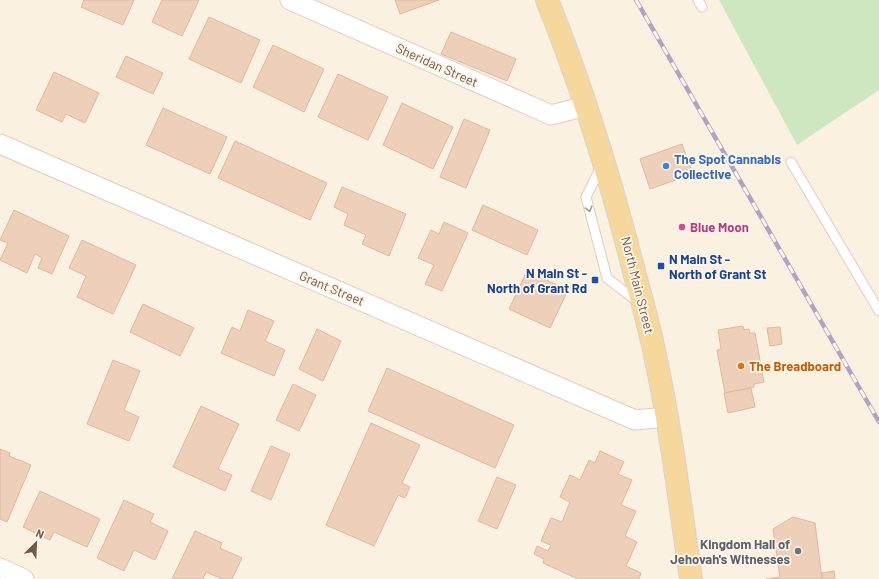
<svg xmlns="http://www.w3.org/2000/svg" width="879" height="579" font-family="Barlow,sans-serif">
	<rect width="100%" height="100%" fill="#fbf1e1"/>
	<path fill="#cfe7c1" d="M719 0H879V90L797 145Z"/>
	<g fill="#eed0ba" stroke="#e0b89c">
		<path d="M84 0H134L123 25 81 7Z"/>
		<path d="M162 0H199L182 36 152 22Z"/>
		<path d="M395 0H439L400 14Z"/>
		<path d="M209 17 260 40 241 83 189 59Z"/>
		<path d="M451 32 516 59 507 81 441 54Z"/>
		<path d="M273 45 324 69 304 112 253 87Z"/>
		<path d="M126 56 163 73 153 94 116 77Z"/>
		<path d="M54 72 99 93 85 123 66 114 62 122 36 110Z"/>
		<path d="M338 74 388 97 368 140 318 117Z"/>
		<path d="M402 103 453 127 433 169 383 145Z"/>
		<path d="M163 108 227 137 210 174 146 145Z"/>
		<path d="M464 119 490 130 466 188 440 177Z"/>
		<path d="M235 141 327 183 310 220 218 178Z"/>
		<path d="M682 144 693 174 650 189 640 159Z"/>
		<path d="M342 187 406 214 389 256 362 244 366 235 344 225 348 214 334 207Z"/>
		<path d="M483 205 538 230 527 255 472 230Z"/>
		<path d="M14 210 69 236 52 274 38 268 42 258 35 254 27 273 0 260 8 243 0 240Z"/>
		<path d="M444 222 468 233 442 291 425 284 434 265 418 258 431 230 439 234Z"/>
		<path d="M82 240 136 265 113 314 77 297 86 276 69 268Z"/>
		<path d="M527 271 568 290 550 328 509 309Z"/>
		<path d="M143 304 194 328 180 356 130 332Z"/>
		<path d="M248 310 274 321 265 341 285 350 274 376 221 353 232 327 240 331Z"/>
		<path d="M743 326 744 330 749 329 750 333H755L764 382 754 384V387L725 393 717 350 721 349 718 330Z"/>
		<path d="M780 327 782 344 770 346 767 328Z"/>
		<path d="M317 329 341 341 323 381 299 369Z"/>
		<path d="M113 360 140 371 124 410 139 417 129 441 87 424Z"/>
		<path d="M387 368 514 425 495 468 368 411Z"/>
		<path d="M293 384 316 395 299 431 276 420Z"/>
		<path d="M751 388 755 407 728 413 724 393Z"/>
		<path d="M201 406 239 424 218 469 232 475 225 491 173 467Z"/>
		<path d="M371 423 420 445 402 483 410 487 405 498 398 495 374 546 326 525Z"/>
		<path d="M271 446 290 454 271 500 251 491Z"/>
		<path d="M0 449 10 453 9 456 31 465 7 522 0 519Z"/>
		<path d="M600 451 624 462 618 474 632 480 621 505 636 511 625 536 637 542 626 566 641 573 639 579H578L543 563 544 559 534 554 537 546 548 551 551 545 541 541 551 518 562 522 570 502 560 497 570 475 580 480 589 460 595 463Z"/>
		<path d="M497 477 516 485 497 529 478 521Z"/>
		<path d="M40 491 100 519 87 547 54 532 50 540 23 527Z"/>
		<path d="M124 500 154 514 150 522 168 531 155 560 134 550 124 571 97 558Z"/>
		<path d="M793 517 815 523 822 579H766L780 577 773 529Z"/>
		<path d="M195 531 222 543 220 548 242 558 232 579H222L206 572 203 579H172Z"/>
		<path d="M834 571 835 579H822V573Z"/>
	</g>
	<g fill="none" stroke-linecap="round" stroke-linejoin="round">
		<defs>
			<g id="service">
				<path d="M698 0 702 7"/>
				<path d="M791 162 879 311"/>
				<path d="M602 165 586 197 607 278 638 302"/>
			</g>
			<g id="minor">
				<path d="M290 0 551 115 586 106"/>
				<path d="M0 144 635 420 666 417"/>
				<path d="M0 568 24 579"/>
			</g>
			<path id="primary" d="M547 0C584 91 612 184 636 279 643 304 650 330 655 355 671 429 680 504 691 579"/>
		</defs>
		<use href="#service" stroke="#decebe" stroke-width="11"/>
		<use href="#minor" stroke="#decebe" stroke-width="21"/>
		<use href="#primary" stroke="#dad4d0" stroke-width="24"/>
		<use href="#service" stroke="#fff" stroke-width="9"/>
		<use href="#minor" stroke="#fff" stroke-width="19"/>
		<use href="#primary" stroke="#f6d79c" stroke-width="22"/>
		<defs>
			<path id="rail" d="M636 0 879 422"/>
		</defs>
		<use href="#rail" stroke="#b4a1c2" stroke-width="4.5"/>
		<use href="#rail" stroke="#fef5e7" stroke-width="3" stroke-dasharray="9" stroke-linecap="butt"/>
	</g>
	<defs><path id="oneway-chevron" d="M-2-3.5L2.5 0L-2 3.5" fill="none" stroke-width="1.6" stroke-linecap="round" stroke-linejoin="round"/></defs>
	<use stroke="#a99b92" href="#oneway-chevron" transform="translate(589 209) rotate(75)"/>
	<circle fill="#3f7fe0" stroke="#fef5e7" stroke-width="1.5" cx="666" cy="166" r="4"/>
	<circle fill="#d1479c" stroke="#fef5e7" stroke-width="1.5" cx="682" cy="227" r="4"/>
	<g fill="#1a4fb4" stroke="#fef5e7" stroke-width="1.5">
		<rect x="657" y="262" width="8" height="8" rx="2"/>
		<rect x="591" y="276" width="8" height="8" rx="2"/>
	</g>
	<circle fill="#e8710a" stroke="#fef5e7" stroke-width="1.5" cx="741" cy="366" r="4"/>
	<circle fill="#6b7280" stroke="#fef5e7" stroke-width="1.5" cx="798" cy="551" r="4"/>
	<g text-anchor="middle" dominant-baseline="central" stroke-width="3.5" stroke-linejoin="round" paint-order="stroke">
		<g font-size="13" fill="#70584a" stroke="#fef5e7">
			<text transform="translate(437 65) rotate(24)">Sheridan Street</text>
			<text transform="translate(638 285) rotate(76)">North Main Street</text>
			<text transform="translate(332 288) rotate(23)">Grant Street</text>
		</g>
		<g font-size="13" font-weight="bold" fill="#366cbe" stroke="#fef5e7" text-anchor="start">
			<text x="674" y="159">The Spot Cannabis<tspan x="674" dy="15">Collective</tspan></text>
		</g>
		<g font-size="13" font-weight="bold" fill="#b23c85" stroke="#fef5e7" text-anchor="start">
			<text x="690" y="227">Blue Moon</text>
		</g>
		<g font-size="13" font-weight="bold" fill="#164399" stroke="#fef5e7" text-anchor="start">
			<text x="669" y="259">N Main St -<tspan x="669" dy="15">North of Grant St</tspan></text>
			<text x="587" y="273" text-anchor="end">N Main St -<tspan x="587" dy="15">North of Grant Rd</tspan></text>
		</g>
		<g font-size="13" font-weight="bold" fill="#c56008" stroke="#fef5e7" text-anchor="start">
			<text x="749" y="366">The Breadboard</text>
		</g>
		<g font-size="13" font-weight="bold" fill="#5b616d" stroke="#fef5e7" text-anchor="end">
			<text x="790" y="544">Kingdom Hall of<tspan x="790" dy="15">Jehovah's Witnesses</tspan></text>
		</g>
	</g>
	<g transform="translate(36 543) rotate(24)" stroke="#fef5e7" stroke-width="3" paint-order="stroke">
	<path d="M0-3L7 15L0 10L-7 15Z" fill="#70584a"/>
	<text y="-6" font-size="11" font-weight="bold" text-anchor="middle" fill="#70584a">N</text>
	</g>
</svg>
